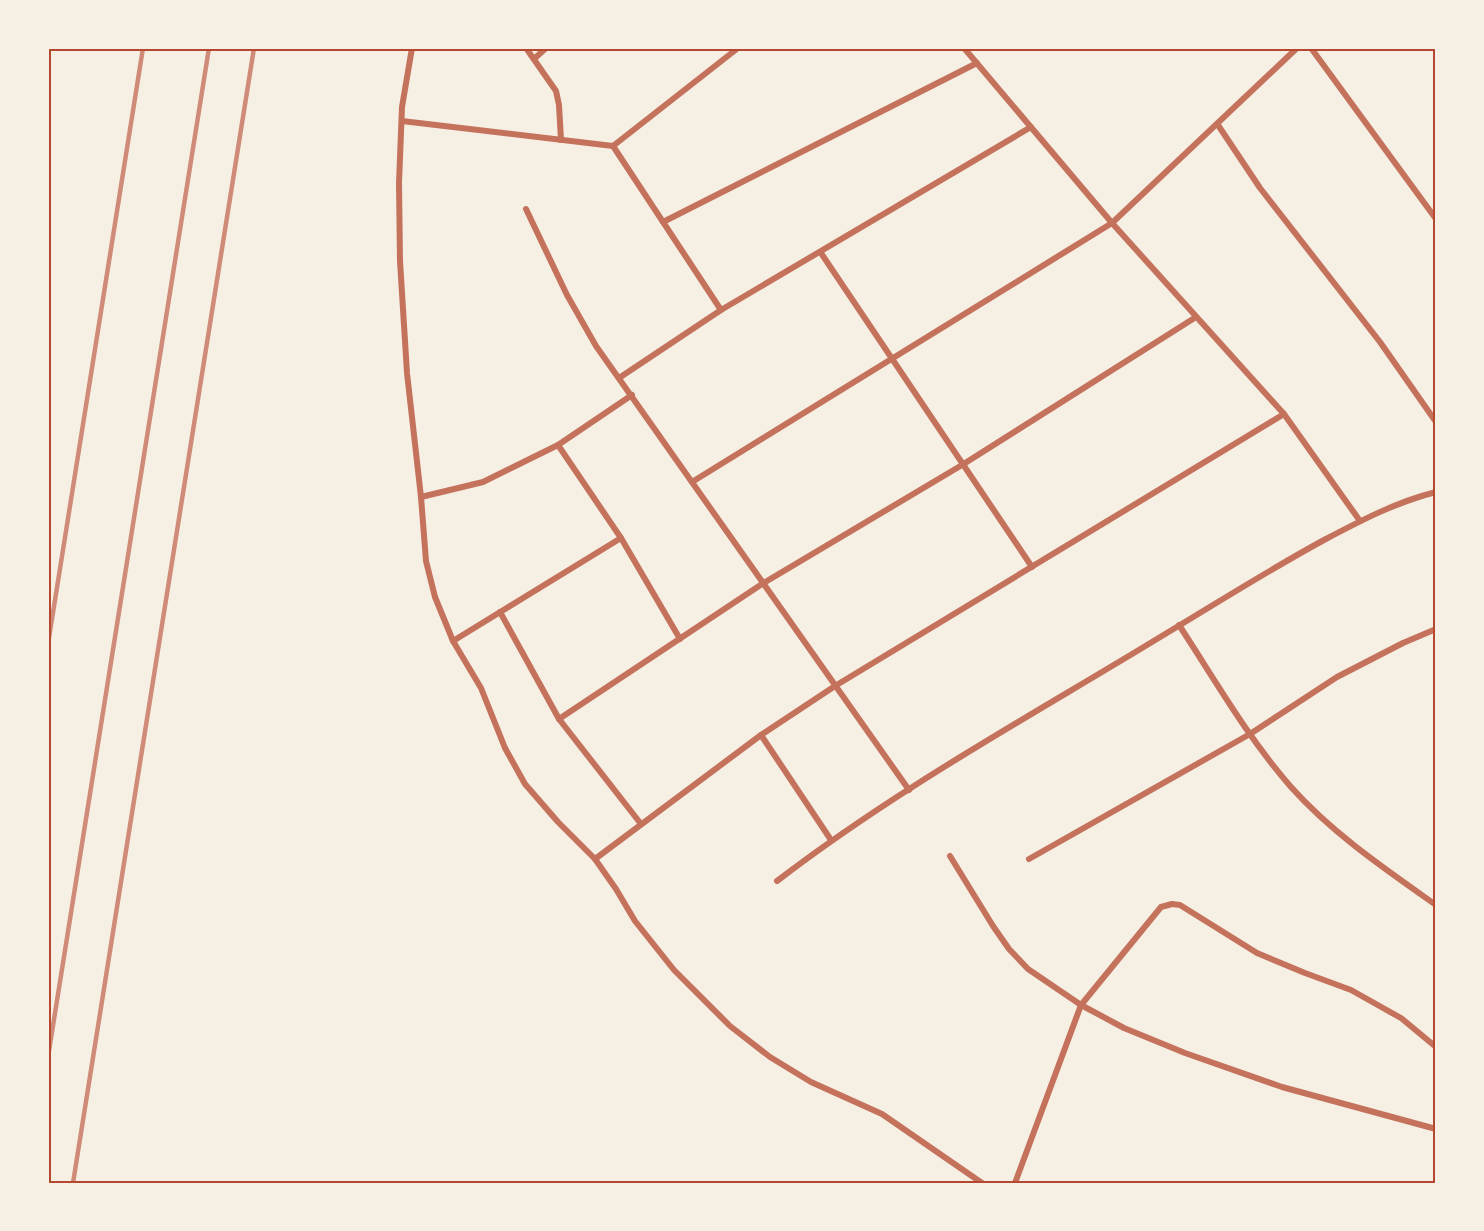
<svg xmlns="http://www.w3.org/2000/svg" width="1484" height="1231" font-family="Helvetica,sans-serif">
	<rect width="100%" height="100%" fill="#f6efe4"/>
	<g fill="none" stroke-linecap="round" stroke-linejoin="round">
		<g stroke="#c5725c" stroke-width="6">
			<path d="M412 48 402 107 399 183 400 261 407 373 421 497 426 561 435 597 453 641 481 688 505 748 525 784 558 822 595 859 616 889 635 921 674 970 730 1026 770 1057 811 1082 882 1114 982 1183"/>
			<path d="M526 48 556 91 559 105 561 140"/>
			<path d="M964 48 1112 223 1284 414 1360 521"/>
			<path d="M1311 48 1436 219"/>
			<path d="M534 59 546 48"/>
			<path d="M402 121 613 146 738 48"/>
			<path d="M1218 125 1260 188 1380 342 1436 422"/>
			<path d="M613 146 721 310"/>
			<path d="M526 209 567 295 596 346 909 790"/>
			<path d="M663 222 977 63"/>
			<path d="M821 253 1032 567"/>
			<path d="M619 378 721 310 1031 127"/>
			<path d="M558 445 621 538 680 639"/>
			<path d="M692 482 1112 223 1297 48"/>
			<path d="M421 497 483 482 558 445 632 395"/>
			<path d="M500 612 559 719 641 824"/>
			<path d="M1179 625C1215 680 1248 738 1291 787 1332 833 1385 869 1436 905"/>
			<path d="M453 641 621 538"/>
			<path d="M559 719 762 584 962 465 1196 317"/>
			<path d="M761 735 831 840"/>
			<path d="M950 856 993 926 1009 949 1028 969 1081 1005 1124 1028 1185 1053 1282 1087 1436 1129"/>
			<path d="M595 859 761 735 835 686 1284 414"/>
			<path d="M1029 859 1250 734 1337 677 1403 643 1436 629"/>
			<path d="M777 881C894 791 1025 719 1152 642 1209 608 1265 572 1324 540 1360 521 1396 502 1436 492"/>
			<path d="M1015 1183 1081 1005 1161 907 1172 904 1180 905 1257 953 1305 973 1351 990 1401 1018 1436 1047"/>
		</g>
		<g stroke="#cf8b77" stroke-width="4.5">
			<path d="M48 644 143 48"/>
			<path d="M48 1057 209 48"/>
			<path d="M73 1183 254 48"/>
		</g>
	</g>
	<rect width="1484" height="1231" fill="none" stroke="#f6efe4" stroke-width="99"/>
	<rect x="50" y="50" width="1384" height="1132" fill="none" stroke="#b5482f" stroke-width="2"/>
</svg>
